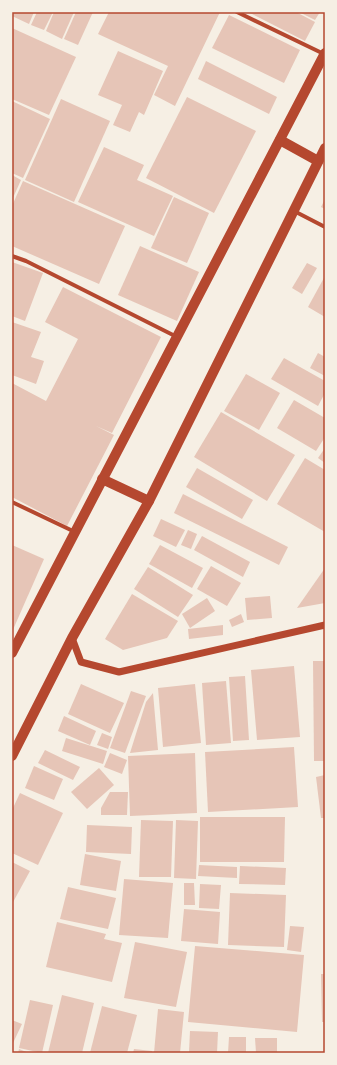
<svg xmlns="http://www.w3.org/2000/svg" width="337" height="1065" font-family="'Archivo Narrow',sans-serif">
	<rect width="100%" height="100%" fill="#f6efe4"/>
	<g fill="#e6c5b7">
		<path d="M15 12H34L29 24 12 16Z"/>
		<path d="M37 12H53L44 30 31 25Z"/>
		<path d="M54 12H74L62 39 46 31Z"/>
		<path d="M76 12H93L78 45 64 39Z"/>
		<path d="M109 12H220L175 106 154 95 168 66 98 34Z"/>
		<path d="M248 12H296L315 22 305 41Z"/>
		<path d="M299 12H320L315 20Z"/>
		<path d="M229 15 300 50 284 83 212 48Z"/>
		<path d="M12 28 76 57 49 115 12 99Z"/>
		<path d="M118 51 163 71 144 115 139 112 130 132 113 125 122 105 98 95Z"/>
		<path d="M206 61 277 97 269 114 198 79Z"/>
		<path d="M187 97 256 131 214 213 146 178Z"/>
		<path d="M61 99 110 121 74 202 25 180Z"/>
		<path d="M12 101 50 119 23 178 12 173Z"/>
		<path d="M104 147 144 165 137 180 173 196 154 236 78 202Z"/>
		<path d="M12 175 21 180 12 200Z"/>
		<path d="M23 181 125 226 99 284 12 246V206Z"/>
		<path d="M174 197 209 213 187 263 151 248Z"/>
		<path d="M325 199V209L321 207Z"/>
		<path d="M140 246 199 272 177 321 118 295Z"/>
		<path d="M12 262 43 273 25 321 12 316Z"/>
		<path d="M307 263 317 268 302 294 292 288Z"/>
		<path d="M325 276V317L308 307Z"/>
		<path d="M63 287 161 337 112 433 96 426 114 435 67 526 12 497V383L46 401 78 339 45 322Z"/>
		<path d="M12 322 41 332 31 357 44 361 36 384 12 375Z"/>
		<path d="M318 353 325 357V376L310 368Z"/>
		<path d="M284 358 325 381V393L318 406 271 379Z"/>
		<path d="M246 374 280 393 259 430 224 411Z"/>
		<path d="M294 400 325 418V437L316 451 277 428Z"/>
		<path d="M221 412 295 455 267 501 194 457Z"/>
		<path d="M325 448V463L318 458Z"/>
		<path d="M305 458 325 470V532L277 504Z"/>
		<path d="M197 468 253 500 242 519 186 487Z"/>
		<path d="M183 494 288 547 279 565 174 513Z"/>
		<path d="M161 519 185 530 176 547 153 536Z"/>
		<path d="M188 530 197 534 191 549 181 545Z"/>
		<path d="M202 536 250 562 243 577 194 550Z"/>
		<path d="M12 545 44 559 12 632Z"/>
		<path d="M160 545 203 568 192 588 149 564Z"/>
		<path d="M211 566 241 583 227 606 197 589Z"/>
		<path d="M148 567 193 595 178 617 134 589Z"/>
		<path d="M325 568V603L297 608Z"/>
		<path d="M132 594 178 621 167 638 123 650 105 639Z"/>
		<path d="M270 596 272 618 247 620 245 598Z"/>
		<path d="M207 598 215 611 190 628 182 614Z"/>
		<path d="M241 614 244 622 232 627 229 620Z"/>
		<path d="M223 625V635L189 639 188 629Z"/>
		<path d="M313 661H325V761H314Z"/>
		<path d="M294 666 300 737 257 740 251 670Z"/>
		<path d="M245 676 249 740 233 741 229 677Z"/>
		<path d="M226 681 231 743 206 745 202 683Z"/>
		<path d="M81 684 124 703 110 733 68 714Z"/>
		<path d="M195 684 201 743 163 747 158 688Z"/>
		<path d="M131 691 146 696 125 753 110 748Z"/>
		<path d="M153 693 158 750 130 753 146 702Z"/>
		<path d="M64 716 96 731 90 745 58 731Z"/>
		<path d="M102 733 112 737 108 749 97 745Z"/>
		<path d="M66 738 107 751 103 764 62 751Z"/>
		<path d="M294 747 298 807 208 812 205 752Z"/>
		<path d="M45 750 80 767 73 780 38 763Z"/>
		<path d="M110 753 127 760 122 774 104 767Z"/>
		<path d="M195 753 197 813 130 816 128 756Z"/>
		<path d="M34 766 63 779 54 800 25 788Z"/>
		<path d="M99 768 114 785 87 809 71 792Z"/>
		<path d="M325 775V818H321L316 777Z"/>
		<path d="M110 792H128L127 815H101V808Z"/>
		<path d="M20 793 63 813 38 865 12 853V810Z"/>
		<path d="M200 817H285L284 862H200Z"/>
		<path d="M141 820 173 821 171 877H139Z"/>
		<path d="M176 820 198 821 196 879 174 878Z"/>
		<path d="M87 825 132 827 131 854 86 852Z"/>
		<path d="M85 854 121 861 116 891 80 885Z"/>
		<path d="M12 862 30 871 12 904Z"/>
		<path d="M199 865 237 867V878L198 876Z"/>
		<path d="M240 866 286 868 285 885 239 884Z"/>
		<path d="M124 879 173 883 168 938 119 935Z"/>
		<path d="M184 883H194L195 905H184Z"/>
		<path d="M200 884 221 885 219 909 199 908Z"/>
		<path d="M68 887 116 898 108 929 60 919Z"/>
		<path d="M230 893 286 895 284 947 228 945Z"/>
		<path d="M184 909 220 912 218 944 181 941Z"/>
		<path d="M57 922 106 934 104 939 122 943 112 982 46 967Z"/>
		<path d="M290 926 304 927 301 952 287 950Z"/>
		<path d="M135 942 187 952 176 1007 124 998Z"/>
		<path d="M195 946 304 955 297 1032 188 1022Z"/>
		<path d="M321 974H325V1022H322Z"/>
		<path d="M62 995 94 1003 82 1053H48Z"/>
		<path d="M30 1000 53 1005 42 1053 19 1048Z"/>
		<path d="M102 1006 137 1015 127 1053H90Z"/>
		<path d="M158 1009 184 1012 180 1053H154Z"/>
		<path d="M12 1020 22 1024 13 1043H12Z"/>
		<path d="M190 1031 218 1032 217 1053 189 1052Z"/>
		<path d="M229 1037H246V1053H228Z"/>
		<path d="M255 1038H277V1053H256Z"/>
		<path d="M19 1049 29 1053H18Z"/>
		<path d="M134 1049 152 1051V1053H133Z"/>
	</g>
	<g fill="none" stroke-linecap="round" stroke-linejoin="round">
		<g stroke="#b5482f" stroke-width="4">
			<path d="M237 12 324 54"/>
			<path d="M294 211 325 227"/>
			<path d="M12 256 26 261 177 337"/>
			<path d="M12 502 75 532"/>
		</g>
		<path stroke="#b5482f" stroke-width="7" d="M72 638 81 662 119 672 325 625"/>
		<g stroke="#b5482f" stroke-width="10">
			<path d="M280 140 318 161"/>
			<path d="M102 479 149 501"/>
			<path d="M12 653 325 53"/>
			<path d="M12 756 72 638 149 501 325 148"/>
		</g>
	</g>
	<rect width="337" height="1065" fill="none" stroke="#f6efe4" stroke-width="26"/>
	<rect x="13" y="13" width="311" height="1039" fill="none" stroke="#b5482f" stroke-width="1.5"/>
</svg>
